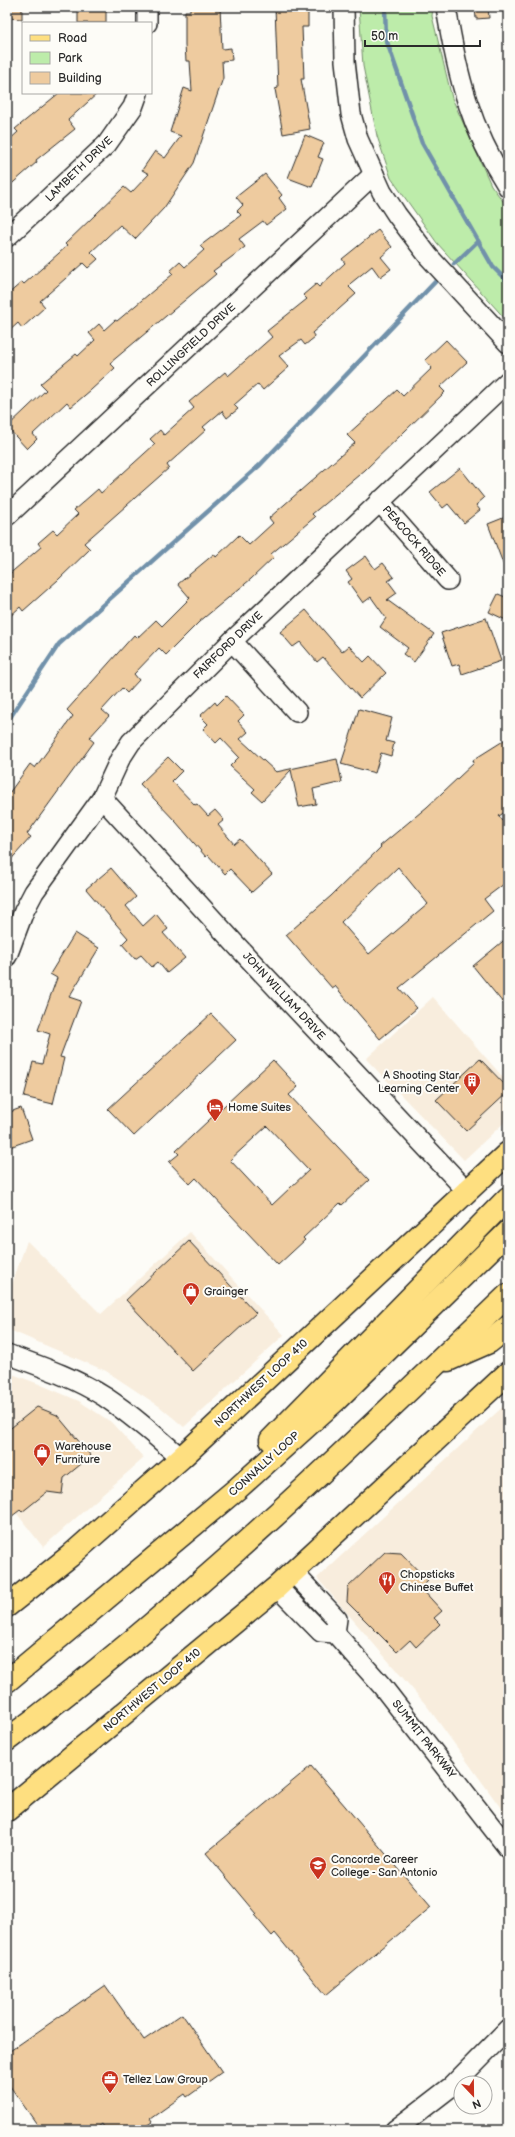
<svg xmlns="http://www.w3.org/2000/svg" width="515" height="2137" font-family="'Balsamiq Sans',sans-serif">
	<rect width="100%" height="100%" fill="#fdfcf7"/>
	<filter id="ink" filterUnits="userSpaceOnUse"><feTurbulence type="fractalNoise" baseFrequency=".025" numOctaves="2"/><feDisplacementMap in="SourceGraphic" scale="8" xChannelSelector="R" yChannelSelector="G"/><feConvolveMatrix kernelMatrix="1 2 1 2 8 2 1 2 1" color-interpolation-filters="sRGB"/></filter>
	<g filter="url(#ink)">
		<g fill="#f8eddd">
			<path d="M433 997 508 1083V1119L464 1160 366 1059Z"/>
			<path d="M190 1232 284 1335 184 1427 159 1406 106 1371 7 1329V1298L27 1241 101 1314Z"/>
			<path d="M7 1372 39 1384 79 1401 111 1422 144 1458 43 1547 7 1501Z"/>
			<path d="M508 1402V1818L427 1706 317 1578Z"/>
		</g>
		<path fill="#bdecaa" stroke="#748c6a" d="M359 7H433L432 16 452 98 491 185 508 208V322L437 243 391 178 377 136 363 66Z"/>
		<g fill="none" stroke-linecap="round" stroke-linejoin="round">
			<g stroke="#7191aa" stroke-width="4.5">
				<path d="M385 7 386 39 422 143 493 267 508 282"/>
				<path d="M454 264 478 241"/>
				<path d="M7 722 59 644 260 465 435 282"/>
			</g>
		</g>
		<g fill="#eecb9f" stroke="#2b2b2b" fill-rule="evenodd">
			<path d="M7 7H22V19L7 18Z"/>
			<rect x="78" y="7" width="28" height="16"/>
			<path d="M190 7H220L222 49 231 48 232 60 222 61 223 78 194 163 164 208 135 239 120 225 91 252 98 259 88 268 83 263 40 301 45 307 22 328 18 323 7 333V295L22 282 24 284 67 246 65 244 124 187 131 193 149 174 142 170 155 151 165 158 181 136 170 132 184 88 192 91 190 61H186L185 45V11H190Z"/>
			<path d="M275 7H308V27H302L304 79H301L310 129 283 134 275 89 278 88Z"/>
			<path d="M475 7H488L489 18 476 19Z"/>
			<path d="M59 93H98L68 120 75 129 36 160 37 162 7 188V142L18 132 15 129Z"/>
			<path d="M305 135 324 143 318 157 323 159 312 187 288 178Z"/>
			<path d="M265 174 282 195 279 198 287 209 266 225 263 221 239 239 245 247 213 271 216 274 110 363 115 368 91 390 71 407 67 402 33 434 37 439 27 449 7 427 46 390 40 384 76 354 78 356 95 340 89 333 99 324 104 330 115 320 117 321 173 274 170 271 180 262 185 267 204 250 200 246 241 215 237 211 243 205 236 197Z"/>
			<path d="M378 230 392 247 381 257 391 269 380 277 372 266 351 283 352 284 349 287 356 294 312 333 315 337 305 345 301 340 279 356 289 367 263 390 258 384 234 405 238 409 227 418 222 411 203 427 206 430 167 465 169 468 84 543 90 549 58 580 23 611 20 607 7 619V576L41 547 38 543 53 530 57 534 78 514 74 510 98 489 101 493 155 444 150 439 160 430 164 435 194 408 189 402 225 372 228 376 272 337 267 331 307 299 303 295 316 284 319 287 345 263 342 259Z"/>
			<path d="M446 340 467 362 440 387 445 392 365 470 312 514 315 517 271 554 274 557 251 579 199 622 166 655 159 648 134 674 139 680 127 693 122 688 102 710 109 716 89 738 94 742 27 834 31 837 7 864V796L30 764 35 768 73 716 67 710 134 635 137 638 156 620 162 626 190 598 178 584 214 554 216 557 239 535 249 545 273 523 269 518 355 443 347 435 397 390 403 396 432 368 425 360Z"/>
			<path d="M460 468 484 498 476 505 480 510 464 523 448 504 443 508 430 492Z"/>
			<path d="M508 516V574H507L488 524Z"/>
			<path d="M366 556 375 569 383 563 394 577 388 581 397 593 387 600 434 634 414 662 403 654 408 648 380 627 386 618 371 597 363 603 348 582 352 579 346 571Z"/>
			<path d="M498 594 508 598V621L489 612Z"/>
			<path d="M306 610 342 652 349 646 364 662 370 656 386 673 360 698 323 657 317 662 300 642 293 647 280 632Z"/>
			<path d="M486 618 501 661 462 674 459 664 452 666 441 633Z"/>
			<path d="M226 696 244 715 238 721 248 732 240 739 276 772 337 759 342 782 313 789 316 804 299 807 291 770 262 801 252 792 255 789 230 766 239 757 221 738 216 743 203 729 208 724 200 716 215 702 217 705Z"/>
			<path d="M359 709 392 718 386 741 394 743 391 756 381 753 375 773 341 764Z"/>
			<path d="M508 738V810L499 816 508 827V881L484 899 493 911 399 988 417 1008 380 1039 335 986 332 988 286 935 331 896 381 847 380 846 427 807 474 763 473 760ZM398 867 428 904 369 954 341 922Z"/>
			<path d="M168 757 182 771 172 781 195 805 197 804 208 816 215 810 224 820 218 825 234 844 240 839 272 874 252 892 230 869 225 874 208 855 206 857 176 822 140 784Z"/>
			<path d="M111 868 136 897 126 906 143 926 156 914 168 929 163 933 185 958 167 973 158 962 152 967 141 955 135 959 122 944 128 938 86 889Z"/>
			<path d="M75 933 99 948 69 997 81 1001 60 1057 64 1058 53 1104 24 1097 33 1062 42 1064 50 1034 38 1030 57 978 50 974Z"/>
			<path d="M508 937V1009L473 966Z"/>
			<path d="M211 1014 236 1040 134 1136 108 1109Z"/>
			<path d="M480 1059 508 1088V1092L466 1131 436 1100Z"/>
			<path d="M273 1060 298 1087 289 1095 369 1180 342 1205 340 1203 303 1238 305 1240 278 1265 196 1178 190 1184 169 1162 179 1154 176 1151ZM267 1126 309 1170 272 1205 230 1160Z"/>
			<path d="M21 1108 32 1139 7 1148V1113Z"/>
			<path d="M189 1241 256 1313 193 1371 126 1300Z"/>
			<path d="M37 1407 57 1415 91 1456 64 1478 62 1494 47 1492 22 1512 20 1510 7 1520V1431Z"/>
			<path d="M385 1552 401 1553 428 1581 421 1588 442 1611 434 1618 440 1624 416 1647 410 1640 397 1652 347 1602 348 1587Z"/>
			<path d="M311 1766 431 1907 326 1995 275 1933 272 1936 255 1916 257 1914 206 1853Z"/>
			<path d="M105 1985 144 2040 182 2014 222 2072 187 2097 185 2094 150 2119 152 2122 140 2130H106L102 2124 94 2130H41L7 2082V2053Z"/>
		</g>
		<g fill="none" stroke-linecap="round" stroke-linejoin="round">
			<defs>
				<g id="minor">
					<path d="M147 7V23"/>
					<path d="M344 7 345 61 351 114 358 139 382 192 397 215 429 257 508 343"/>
					<path d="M446 7C457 75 470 128 508 187"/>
					<path d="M7 237 107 144 133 107 138 93"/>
					<path d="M379 501 448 580"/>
					<path d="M7 516 374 174"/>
					<path d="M232 641 297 712"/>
					<path d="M102 798 237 946 467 1191"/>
					<path d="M7 956 24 911 34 892 102 798 120 759 131 742 232 641 508 381"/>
					<path d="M7 1354C40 1366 75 1378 105 1397 132 1415 156 1436 181 1458"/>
					<path d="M293 1572 337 1619 335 1633"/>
					<path d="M277 1587 321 1632 335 1633 382 1686 508 1848"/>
					<path d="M395 2130 452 2086 508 2029"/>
				</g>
				<g id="major">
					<path d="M7 1606 70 1556 181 1458 508 1153"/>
					<path d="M7 1810 277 1587 508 1373"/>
				</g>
				<g id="highway">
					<path d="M448 1360 489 1342 508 1327"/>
					<path d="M271 1440 508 1198"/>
					<path d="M7 1681 238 1488 337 1399 508 1232"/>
					<path d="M7 1740C186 1606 347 1450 508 1295"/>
				</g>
			</defs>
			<use href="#minor" stroke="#2b2b2b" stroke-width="22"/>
			<use href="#major" stroke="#2b2b2b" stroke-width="25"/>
			<use href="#highway" stroke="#2b2b2b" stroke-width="25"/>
			<use href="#minor" stroke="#fdfcf7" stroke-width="19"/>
			<use href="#major" stroke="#fedf80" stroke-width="22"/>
			<use href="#highway" stroke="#fedf80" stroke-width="22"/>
		</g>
	</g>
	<defs>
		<symbol id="building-pin" viewBox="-11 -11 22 30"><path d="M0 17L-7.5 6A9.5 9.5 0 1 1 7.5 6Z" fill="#c8321e" stroke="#fdfcf7"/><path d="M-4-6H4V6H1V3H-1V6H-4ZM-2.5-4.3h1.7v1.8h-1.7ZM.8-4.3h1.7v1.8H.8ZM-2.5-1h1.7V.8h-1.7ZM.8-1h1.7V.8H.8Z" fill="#fff"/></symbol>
		<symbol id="hotel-pin" viewBox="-11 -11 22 30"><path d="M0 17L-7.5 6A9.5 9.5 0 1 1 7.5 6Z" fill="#c8321e" stroke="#fdfcf7"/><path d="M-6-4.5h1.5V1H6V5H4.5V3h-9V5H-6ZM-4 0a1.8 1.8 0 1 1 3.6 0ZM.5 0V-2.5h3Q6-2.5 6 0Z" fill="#fff"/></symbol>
		<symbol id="shop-pin" viewBox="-11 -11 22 30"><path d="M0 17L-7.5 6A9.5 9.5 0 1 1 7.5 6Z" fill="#c8321e" stroke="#fdfcf7"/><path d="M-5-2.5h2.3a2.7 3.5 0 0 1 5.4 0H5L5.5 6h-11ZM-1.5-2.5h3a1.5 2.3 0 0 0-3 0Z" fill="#fff"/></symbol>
		<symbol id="restaurant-pin" viewBox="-11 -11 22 30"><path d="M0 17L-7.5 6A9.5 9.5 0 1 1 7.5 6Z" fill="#c8321e" stroke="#fdfcf7"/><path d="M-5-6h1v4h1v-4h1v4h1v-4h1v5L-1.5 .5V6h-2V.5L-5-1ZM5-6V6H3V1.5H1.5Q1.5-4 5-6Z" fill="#fff"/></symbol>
		<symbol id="university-pin" viewBox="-11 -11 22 30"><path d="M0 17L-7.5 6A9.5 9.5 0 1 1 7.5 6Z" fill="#c8321e" stroke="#fdfcf7"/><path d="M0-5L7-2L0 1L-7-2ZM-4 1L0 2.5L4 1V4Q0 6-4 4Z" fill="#fff"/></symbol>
		<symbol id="office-pin" viewBox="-11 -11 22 30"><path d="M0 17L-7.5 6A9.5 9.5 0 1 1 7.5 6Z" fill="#c8321e" stroke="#fdfcf7"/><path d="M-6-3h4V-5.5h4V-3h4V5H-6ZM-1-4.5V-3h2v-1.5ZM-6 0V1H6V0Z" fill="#fff"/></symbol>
	</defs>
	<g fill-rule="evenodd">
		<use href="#building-pin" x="462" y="1071" width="20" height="27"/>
		<use href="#hotel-pin" x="205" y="1097" width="20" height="27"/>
		<use href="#shop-pin" x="181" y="1281" width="20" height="27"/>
		<use href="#shop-pin" x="32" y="1442" width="20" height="27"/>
		<use href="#restaurant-pin" x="377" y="1570" width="20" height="27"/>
		<use href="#university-pin" x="308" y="1855" width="20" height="27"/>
		<use href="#office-pin" x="100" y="2069" width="20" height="27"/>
	</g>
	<g text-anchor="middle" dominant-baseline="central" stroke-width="4" stroke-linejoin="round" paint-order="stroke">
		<g font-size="11" fill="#2b2b2b" stroke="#fdfcf7">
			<text transform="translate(79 169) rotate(-44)">LAMBETH DRIVE</text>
			<text transform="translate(191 345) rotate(-43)">ROLLINGFIELD DRIVE</text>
			<text transform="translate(414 541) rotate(49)">PEACOCK RIDGE</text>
			<text transform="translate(228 645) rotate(-44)">FAIRFORD DRIVE</text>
			<text transform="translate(284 996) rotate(47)">JOHN WILLIAM DRIVE</text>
			<text transform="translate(261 1383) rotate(-43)">NORTHWEST LOOP 410</text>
			<text transform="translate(264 1464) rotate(-42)">CONNALLY LOOP</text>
			<text transform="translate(152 1690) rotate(-40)">NORTHWEST LOOP 410</text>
			<text transform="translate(424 1739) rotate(52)">SUMMIT PARKWAY</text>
		</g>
		<g font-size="11" fill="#2b2b2b" stroke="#fdfcf7" text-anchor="start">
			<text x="459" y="1075" text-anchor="end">A Shooting Star<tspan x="459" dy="13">Learning Center</tspan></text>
			<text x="228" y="1107">Home Suites</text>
			<text x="204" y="1291">Grainger</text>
			<text x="55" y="1446">Warehouse<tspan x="55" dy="13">Furniture</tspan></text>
			<text x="400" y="1574">Chopsticks<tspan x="400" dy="13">Chinese Buffet</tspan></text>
			<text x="331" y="1859">Concorde Career<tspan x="331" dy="13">College - San Antonio</tspan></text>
			<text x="123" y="2079">Tellez Law Group</text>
		</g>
	</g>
	<rect width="515" height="2137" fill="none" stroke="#fdfcf7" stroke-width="24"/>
	<rect x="12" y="12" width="491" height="2113" fill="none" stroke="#2b2b2b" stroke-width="1.5" filter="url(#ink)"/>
	<rect x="22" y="22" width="130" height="72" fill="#fdfcf7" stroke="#a9a8a5"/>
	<rect x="30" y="35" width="20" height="6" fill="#fedf80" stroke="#a9a8a5"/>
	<text x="58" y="42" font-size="12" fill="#2b2b2b">Road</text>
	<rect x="30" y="52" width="20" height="12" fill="#bdecaa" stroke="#a9a8a5"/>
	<text x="58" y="62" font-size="12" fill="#2b2b2b">Park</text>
	<rect x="30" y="72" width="20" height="12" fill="#eecb9f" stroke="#a9a8a5"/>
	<text x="58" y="82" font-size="12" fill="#2b2b2b">Building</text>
	<g transform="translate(473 2095) rotate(158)"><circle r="19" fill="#fdfcf7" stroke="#a9a8a5"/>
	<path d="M0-3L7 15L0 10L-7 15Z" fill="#c8321e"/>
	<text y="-6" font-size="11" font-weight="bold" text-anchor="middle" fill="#2b2b2b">N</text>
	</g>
	<path d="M365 40v6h115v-6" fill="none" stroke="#2b2b2b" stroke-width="2"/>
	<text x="371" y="40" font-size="12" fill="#2b2b2b" stroke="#fdfcf7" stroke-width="3" paint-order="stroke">50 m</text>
</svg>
